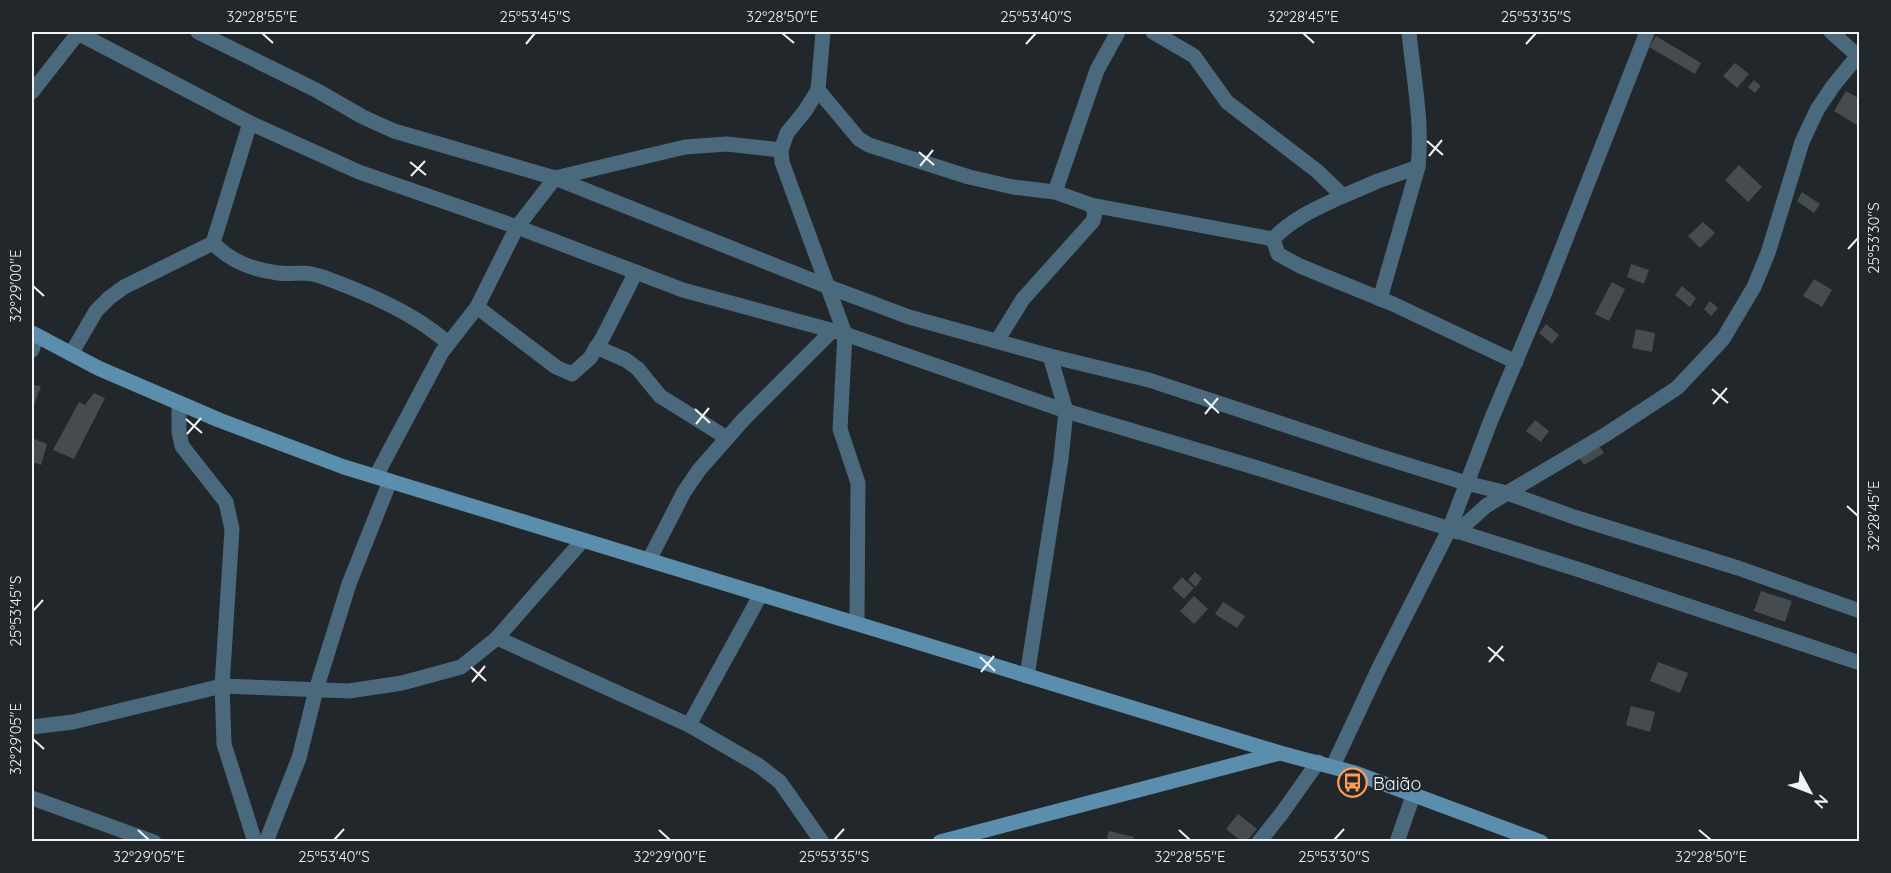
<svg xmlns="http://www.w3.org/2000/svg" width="1891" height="873" font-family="Quicksand,sans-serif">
	<rect width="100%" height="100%" fill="#22272b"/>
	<g fill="#454b4e">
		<path d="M1656 36 1701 63 1695 74 1649 47Z"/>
		<path d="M1735 63 1749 74 1737 88 1723 76Z"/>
		<path d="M1754 80 1761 86 1755 93 1748 87Z"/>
		<path d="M1846 91 1860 99V127L1834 111Z"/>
		<path d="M1739 165 1762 187 1748 202 1725 180Z"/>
		<path d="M1802 192 1820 204 1814 213 1797 201Z"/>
		<path d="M1703 222 1715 233 1700 248 1688 236Z"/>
		<path d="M1631 264 1649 270 1644 284 1627 277Z"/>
		<path d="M1814 279 1832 290 1822 307 1803 296Z"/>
		<path d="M1612 282 1625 289 1609 321 1595 314Z"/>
		<path d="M1682 286 1696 298 1690 307 1675 295Z"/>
		<path d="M1710 301 1718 308 1711 316 1704 309Z"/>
		<path d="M1546 324 1559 335 1552 344 1539 333Z"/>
		<path d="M1636 329 1655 333 1652 352 1632 348Z"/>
		<path d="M32 385 41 386 32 411Z"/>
		<path d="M94 393 105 398 74 459 53 450 79 402 85 405Z"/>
		<path d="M1535 420 1549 431 1541 442 1526 431Z"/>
		<path d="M32 438 47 444 41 465 32 462Z"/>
		<path d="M1599 446 1604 453 1584 465 1579 458Z"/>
		<path d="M1195 572 1202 578 1196 587 1188 580Z"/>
		<path d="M1182 577 1194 588 1184 599 1172 588Z"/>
		<path d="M1761 591 1792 601 1785 622 1754 611Z"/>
		<path d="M1194 596 1208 609 1194 624 1180 611Z"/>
		<path d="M1223 602 1245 616 1237 628 1215 614Z"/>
		<path d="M1658 662 1688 673 1680 693 1650 681Z"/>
		<path d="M1631 706 1655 712 1650 732 1626 725Z"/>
		<path d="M1238 814 1257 829 1246 842H1242L1226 829Z"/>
		<path d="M1109 831 1134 837 1133 842H1106Z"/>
	</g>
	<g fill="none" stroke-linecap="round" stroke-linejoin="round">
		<g stroke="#4a697c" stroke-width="15">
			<path d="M76 32 250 123 359 172 517 227 683 290 845 334 1066 411 1254 467 1580 570 1860 663"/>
			<path d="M198 32 316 90 363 117 394 131 555 178 829 287 909 317 1050 356 1149 380 1376 455 1466 483 1507 493 1605 435 1677 388 1723 339 1754 287 1768 253 1802 142 1817 110 1833 86 1860 53"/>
			<path d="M823 32 818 90 805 111 787 133 781 150 782 162 845 334 840 429 858 483 857 623"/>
			<path d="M1153 32 1194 56 1227 102 1317 171 1343 196 1378 181 1418 167"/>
			<path d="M1831 32 1857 55"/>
			<path d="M818 90 859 139 869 145 969 177 1013 187 1055 192 1091 205 1095 213 1093 221 1023 299 997 341"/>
			<path d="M32 92 79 32"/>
			<path d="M1055 192 1097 70 1118 32"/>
			<path d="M1343 196C1317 208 1293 218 1273 239L1278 254 1300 266 1393 304 1516 362"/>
			<path d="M1091 205 1273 239"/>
			<path d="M213 243C230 261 253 270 278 273 297 275 303 270 323 277 353 288 388 302 415 319 427 326 438 335 449 343"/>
			<path d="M213 243 250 123"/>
			<path d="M1380 299 1418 167C1423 122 1413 76 1409 32"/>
			<path d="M477 307 556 367 572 374 590 358 603 337 636 272"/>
			<path d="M596 347 626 360 638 369 660 396 727 438"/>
			<path d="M32 350 36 337"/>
			<path d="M71 354 96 311 109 298 124 287 213 243"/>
			<path d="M179 403V432L182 446 226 502 232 529 222 686 224 744 255 842"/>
			<path d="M376 476 442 352 477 307 517 227 555 178 685 147 727 144 781 150"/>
			<path d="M1457 532 1486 506 1507 493 1574 517 1738 568 1860 611"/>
			<path d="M649 560 684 492 699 470 743 420 832 331"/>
			<path d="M497 638 689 725 758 765 780 782 822 842"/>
			<path d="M1027 676 1061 459 1066 411 1050 356"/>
			<path d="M689 725 761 594"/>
			<path d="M32 727 73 722 222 686 349 691 402 683 461 667 497 638 583 540"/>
			<path d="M1333 766 1379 668 1449 530 1491 420 1545 292 1647 32"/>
			<path d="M32 798 154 842"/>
			<path d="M266 842 299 758 316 690 349 584 390 481"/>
			<path d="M1259 842 1282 813 1318 762"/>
			<path d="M1397 842 1414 793"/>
		</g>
		<g stroke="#5b8ead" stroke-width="15">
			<path d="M32 333 98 368 219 420 344 467 1280 753 1355 773 1541 842"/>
			<path d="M940 842 1280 753"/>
		</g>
	</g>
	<path fill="none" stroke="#eff3f5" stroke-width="2" d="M262 33 273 43M782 33 794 43M1303 33 1314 43M526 44 535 33M1026 44 1036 33M1526 44 1536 33M1427 141 1443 155M919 152 934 165M1429 156 1442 140M410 162 426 175M920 166 933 150M411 176 425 161M1848 249 1858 238M33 286 44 296M1712 389 1728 403M1204 399 1219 413M1713 404 1727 388M695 409 710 423M1205 414 1218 398M186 419 202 433M696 424 709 408M187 434 201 418M1847 506 1858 516M33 611 43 600M1488 647 1504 661M980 657 995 671M1489 662 1503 646M471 667 486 681M981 672 994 656M472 682 485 666M33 739 44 749M138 830 149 840M659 830 670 840M1179 830 1190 840M1699 830 1711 840M334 840 344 829M834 840 844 829M1334 840 1344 829"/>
	<defs>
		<symbol id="bus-ring" viewBox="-11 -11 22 22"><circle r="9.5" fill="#22272b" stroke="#fc9d53" stroke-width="1.5"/><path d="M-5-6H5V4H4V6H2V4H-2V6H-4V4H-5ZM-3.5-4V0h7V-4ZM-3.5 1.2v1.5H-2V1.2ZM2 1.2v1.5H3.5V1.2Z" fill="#fc9d53"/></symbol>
	</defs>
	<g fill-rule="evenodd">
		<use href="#bus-ring" x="1336" y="766" width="33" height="33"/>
	</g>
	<g text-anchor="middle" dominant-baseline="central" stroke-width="4.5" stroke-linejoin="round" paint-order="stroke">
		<g font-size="18" fill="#eff3f5" stroke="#22272b" text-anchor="start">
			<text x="1373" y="783">Baião</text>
		</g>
	</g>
	<rect width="1891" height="873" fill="none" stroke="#22272b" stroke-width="66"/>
	<g transform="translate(1810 792) rotate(131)" stroke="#22272b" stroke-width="4.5" paint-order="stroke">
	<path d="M0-4.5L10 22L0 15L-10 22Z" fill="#eff3f5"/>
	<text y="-9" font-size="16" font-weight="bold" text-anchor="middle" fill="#eff3f5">N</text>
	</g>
	<rect x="33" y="33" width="1825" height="807" fill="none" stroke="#eff3f5" stroke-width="2"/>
	<g font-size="15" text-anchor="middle" fill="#eff3f5">
		<text x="262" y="22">32°28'55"E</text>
		<text x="535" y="22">25°53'45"S</text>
		<text x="782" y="22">32°28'50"E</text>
		<text x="1036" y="22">25°53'40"S</text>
		<text x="1303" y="22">32°28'45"E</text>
		<text x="1536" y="22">25°53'35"S</text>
		<text transform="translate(1874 238) rotate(-90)" y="5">25°53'30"S</text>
		<text transform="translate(16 286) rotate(-90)" y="5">32°29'00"E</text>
		<text transform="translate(1874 516) rotate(-90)" y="5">32°28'45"E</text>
		<text transform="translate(16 611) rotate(-90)" y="5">25°53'45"S</text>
		<text transform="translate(16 739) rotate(-90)" y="5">32°29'05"E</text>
		<text x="149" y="862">32°29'05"E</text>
		<text x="334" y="862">25°53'40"S</text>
		<text x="670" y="862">32°29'00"E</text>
		<text x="834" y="862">25°53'35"S</text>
		<text x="1190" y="862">32°28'55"E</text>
		<text x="1334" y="862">25°53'30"S</text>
		<text x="1711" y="862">32°28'50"E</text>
	</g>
</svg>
